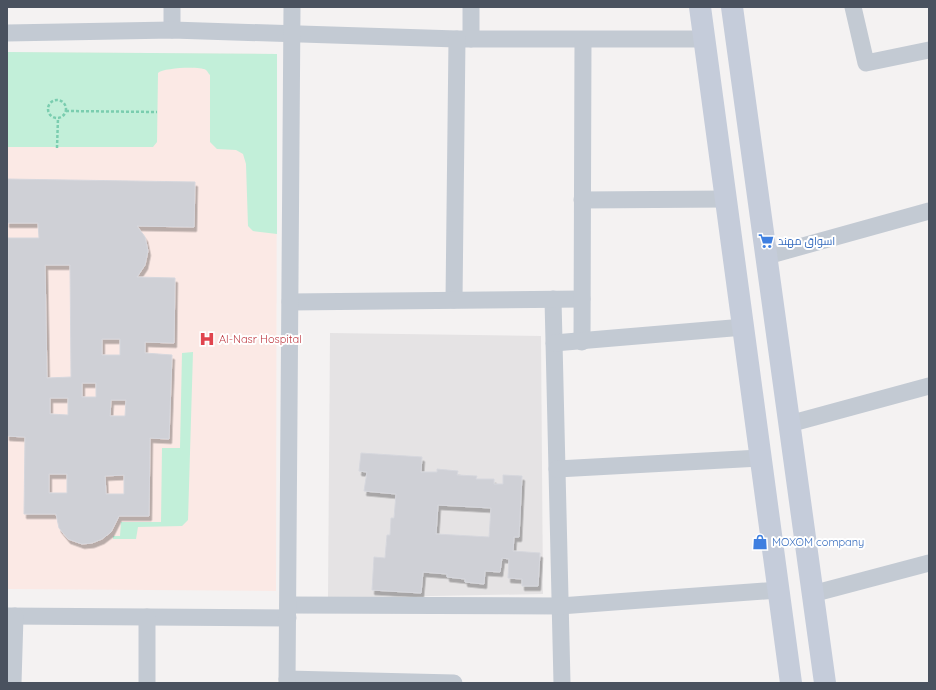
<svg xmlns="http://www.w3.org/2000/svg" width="936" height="690" font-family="Quicksand,Cairo,sans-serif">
	<defs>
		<filter id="shadow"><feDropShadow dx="2.5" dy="4.5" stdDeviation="0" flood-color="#0004"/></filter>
	</defs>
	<rect width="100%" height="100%" fill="#f4f2f2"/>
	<path fill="#e5e3e4" d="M330 333 541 336 543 594 328 598Z"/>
	<path fill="#fbe9e5" d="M7 52 277 54 276 591 7 589Z"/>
	<g fill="#c2efd9">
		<path d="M7 52 277 54V234L253 231 248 226 246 164 243 154 236 150 217 149 210 142V75C208 73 208 72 206 70 199 66 163 68 158 73L157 142 153 147H7Z"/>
		<path d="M193 352 188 520 182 526 138 527 136 539H113V536H120L121 522H161L162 448H180L182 353Z"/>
	</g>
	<g fill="#cfd0d6" stroke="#d6d7dd" fill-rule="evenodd" filter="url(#shadow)">
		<path d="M7 179 195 182 194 227 137 226 145 237 148 251 145 265 137 277 175 278 174 343 145 342V353L172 355 169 439 150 438 149 516H119L111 532 102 539 92 543 82 544 68 539 59 528 56 514H24L25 437 7 436 8 238H39L38 223H7ZM45 265H70L71 377 47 378ZM102 339H120V355H102ZM82 383H96V397H82ZM50 398H68V415L50 414ZM111 400H126L125 416H110ZM49 474H67V493H49ZM124 475V494H106L105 476Z"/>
		<path d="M361 453 422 457 421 472H437V469L458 471 457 475 477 476 476 479H494V484H503V475L522 476 519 537H514L513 551 540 553 538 586H522V579L508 578 509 559 502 558 500 572 485 571 484 584 465 582V579L447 577V574L423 572 421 593 372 590 374 557 385 558 387 535H390L391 518H394L396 494 364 491 367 472 359 471ZM438 505 491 508 489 537 436 534Z"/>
	</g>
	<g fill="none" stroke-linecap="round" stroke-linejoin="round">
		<g stroke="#7acdaf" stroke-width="2.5" stroke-dasharray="3 2" stroke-linecap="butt">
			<circle cx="57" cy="109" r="9"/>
			<path d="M66 111 157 112"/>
			<path d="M57 148 58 118"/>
		</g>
		<g stroke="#c3cad3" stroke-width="17">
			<path d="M471 7V39"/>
			<path d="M853 7 866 63 929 50"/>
			<path d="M172 30V7"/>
			<path d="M7 33 172 30 457 39H705"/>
			<path d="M582 200 727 199"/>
			<path d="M767 256 929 211"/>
			<path d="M553 299 562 683"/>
			<path d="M454 300 457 39"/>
			<path d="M290 302 582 299"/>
			<path d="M582 342 583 40"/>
			<path d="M554 343 744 327"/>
			<path d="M789 424 929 386"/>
			<path d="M557 469 760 458"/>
			<path d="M812 594 929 563"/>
			<path d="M288 605 560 606 778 590"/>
			<path d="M7 616 288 618"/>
			<path d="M147 617V683"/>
			<path d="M287 679 454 683"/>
			<path d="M13 683 15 616"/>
			<path d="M287 683 292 7"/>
		</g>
		<g stroke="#c5ccda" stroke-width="22">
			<path d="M700 7 791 683"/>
			<path d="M732 7 825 683"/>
		</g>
	</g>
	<defs>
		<symbol id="supermarket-bare" viewBox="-9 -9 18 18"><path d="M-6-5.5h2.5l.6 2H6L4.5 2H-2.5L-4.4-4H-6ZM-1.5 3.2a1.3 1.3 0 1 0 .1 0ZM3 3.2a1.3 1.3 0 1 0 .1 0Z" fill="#3f7fe0" stroke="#fff" stroke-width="2.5" paint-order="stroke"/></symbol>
		<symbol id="hospital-bare" viewBox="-9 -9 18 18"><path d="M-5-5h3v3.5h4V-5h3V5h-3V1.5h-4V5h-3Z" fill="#e0444e" stroke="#fff" stroke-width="2.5" paint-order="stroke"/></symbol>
		<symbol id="shop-bare" viewBox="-9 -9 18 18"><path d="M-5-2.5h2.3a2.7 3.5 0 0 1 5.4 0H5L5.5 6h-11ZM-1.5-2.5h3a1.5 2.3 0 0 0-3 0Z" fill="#3f7fe0" stroke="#fff" stroke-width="2.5" paint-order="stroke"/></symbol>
	</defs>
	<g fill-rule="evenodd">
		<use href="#supermarket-bare" x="755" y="230" width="22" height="22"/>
		<use href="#hospital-bare" x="196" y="328" width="22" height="22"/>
		<use href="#shop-bare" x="749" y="531" width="22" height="22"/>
	</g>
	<g text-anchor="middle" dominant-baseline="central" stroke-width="4" stroke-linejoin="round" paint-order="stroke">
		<g font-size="11" fill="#366cbe" stroke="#fff" text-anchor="start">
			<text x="778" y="241">اسواق مهند</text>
			<text x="772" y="542">MOXOM company</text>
		</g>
		<g font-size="11" fill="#be3a42" stroke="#fff" text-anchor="start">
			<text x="219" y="339">Al-Nasr Hospital</text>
		</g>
	</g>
	<rect width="936" height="690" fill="none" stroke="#4a525f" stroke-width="16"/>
</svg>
